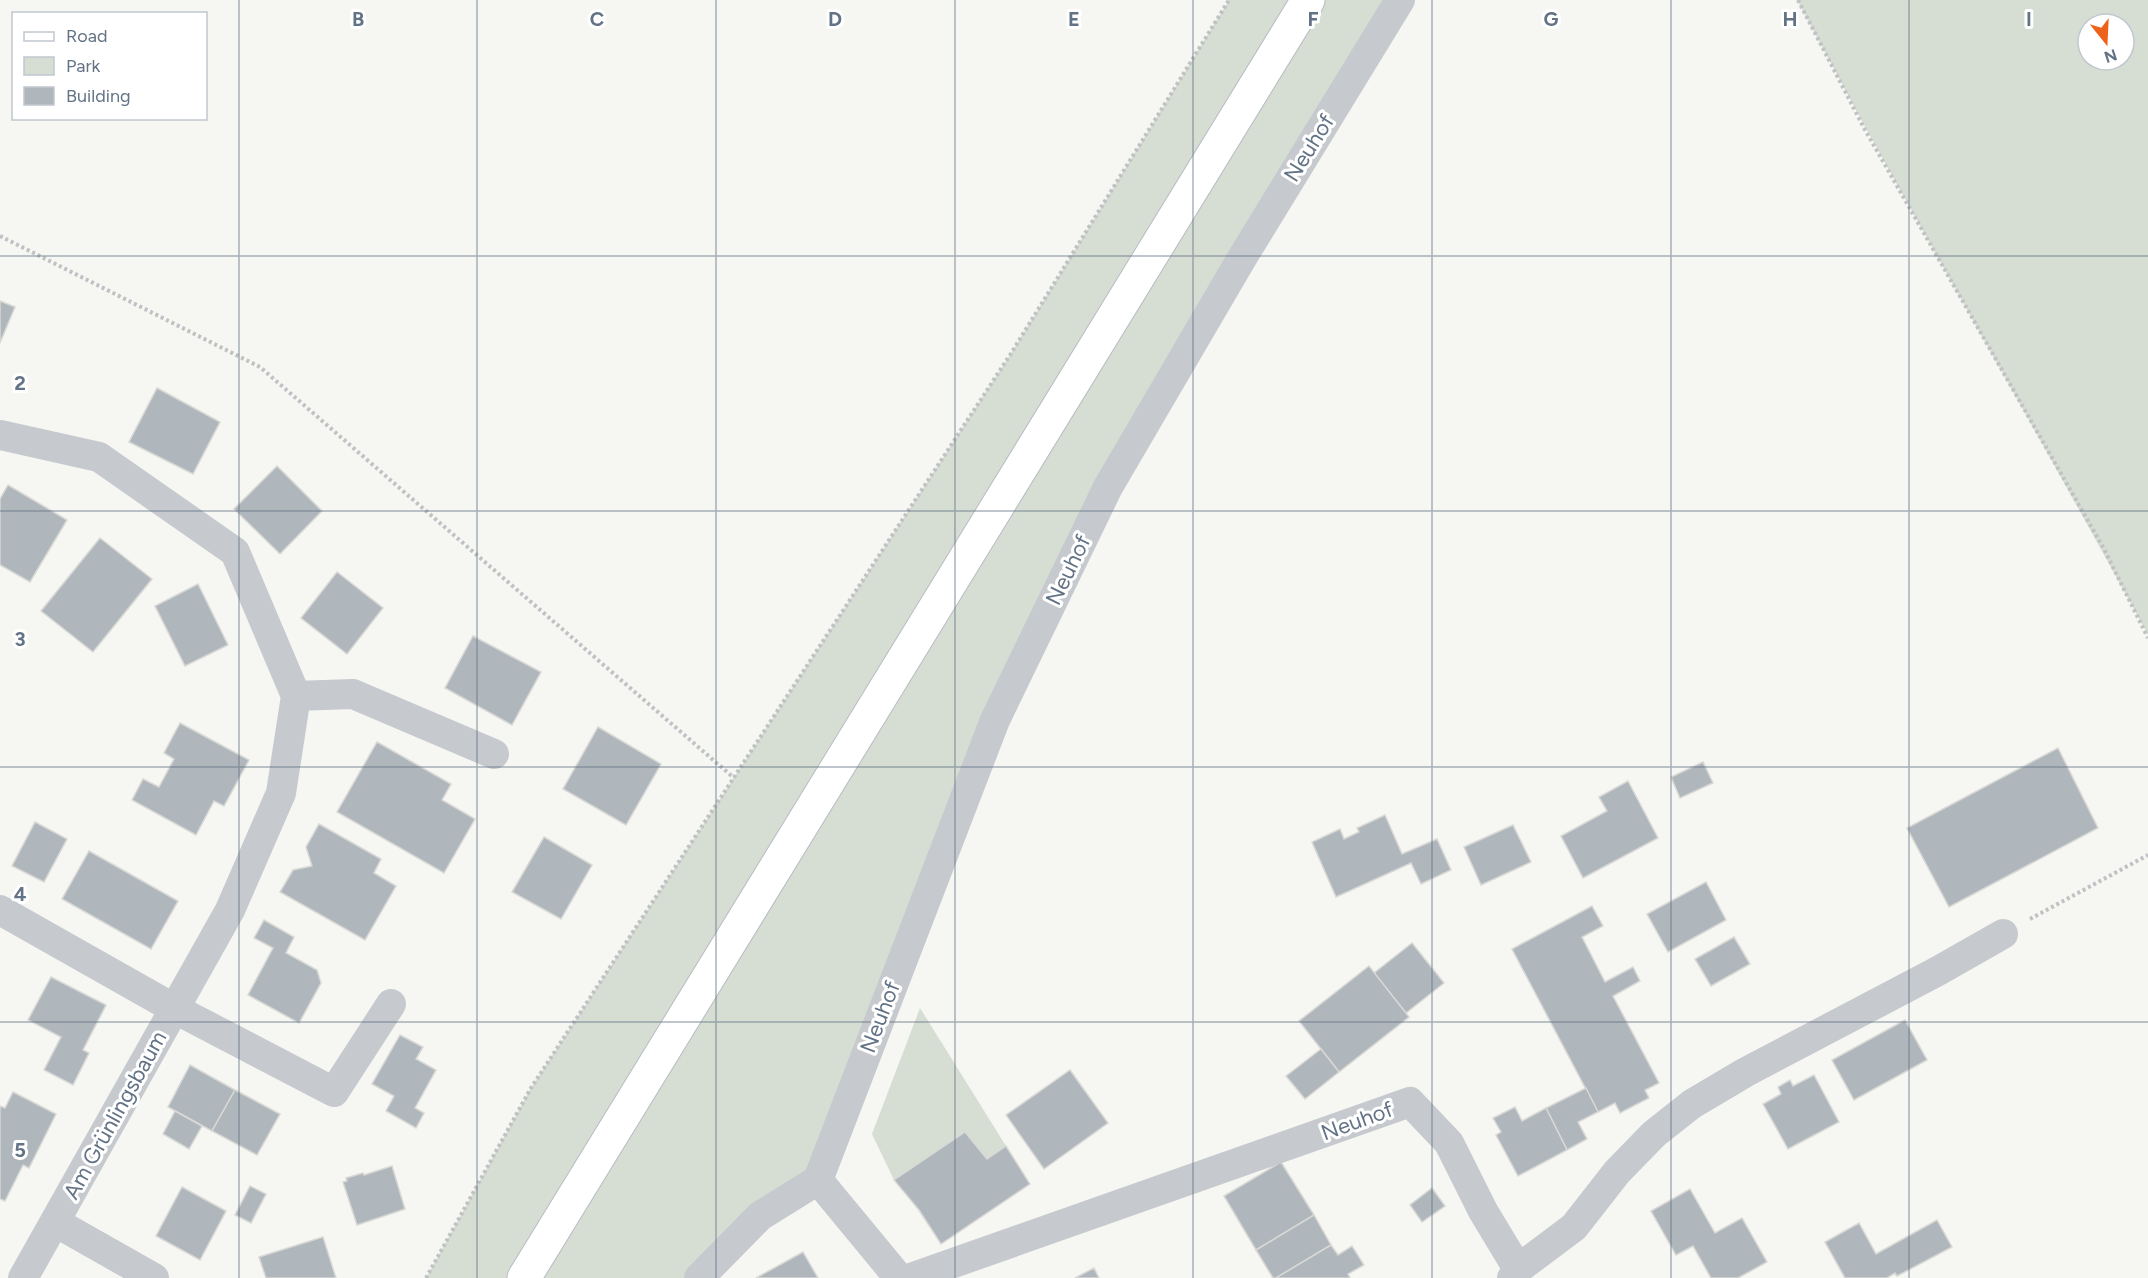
<svg xmlns="http://www.w3.org/2000/svg" width="2148" height="1278" font-family="Figtree,sans-serif">
	<rect width="100%" height="100%" fill="#f6f6f3"/>
	<g fill="#d6ded3" fill-rule="evenodd">
		<path d="M1229 0H1402L1108 487 818 1180 699 1278H426L531 1088 1010 355Z"/>
		<path d="M1797 0H2148V635C2033 423 1910 214 1797 0ZM2088 24H2124V60H2088Z"/>
		<path d="M920 1008 1006 1146 987 1159 965 1132 894 1180 872 1134Z"/>
	</g>
	<g fill="#afb6bc" stroke="#d8d8d5" stroke-width="1.5">
		<path d="M0 301 15 307 0 343Z"/>
		<path d="M157 388 220 422 193 474 129 442Z"/>
		<path d="M277 466 322 511 280 554 234 509Z"/>
		<path d="M8 485 67 520 30 582 0 565V499Z"/>
		<path d="M100 538 152 579 93 652 41 611Z"/>
		<path d="M337 572 383 608 347 654 301 618Z"/>
		<path d="M198 584 228 645 185 666 155 606Z"/>
		<path d="M473 636 541 672 512 725 445 688Z"/>
		<path d="M180 723 249 760 224 806 214 801 196 835 132 800 143 779 159 787 174 759 164 753Z"/>
		<path d="M598 727 661 764 626 825 563 789Z"/>
		<path d="M377 742 451 784 442 800 475 819 444 873 337 812Z"/>
		<path d="M2058 748 2098 828 1949 907 1907 828Z"/>
		<path d="M1703 762 1713 783 1680 798 1671 777Z"/>
		<path d="M1628 781 1658 838 1583 878 1561 836 1607 811 1599 797Z"/>
		<path d="M1385 815 1402 854 1437 839 1451 870 1421 884 1411 863 1336 897 1312 842 1340 829 1344 839 1359 832 1357 828Z"/>
		<path d="M35 822 67 839 44 882 12 866Z"/>
		<path d="M319 824 381 859 374 873 396 886 365 940 280 892 293 870 312 866 306 847Z"/>
		<path d="M1513 825 1531 862 1481 885 1464 847Z"/>
		<path d="M544 837 592 865 561 919 512 892Z"/>
		<path d="M89 851 178 901 151 949 62 899Z"/>
		<path d="M1706 882 1726 920 1668 952 1647 914Z"/>
		<path d="M1592 906 1603 926 1582 937 1605 982 1633 967 1640 981 1613 996 1659 1083 1645 1090 1649 1098 1620 1113 1615 1103 1598 1112 1512 949Z"/>
		<path d="M264 920 294 937 286 953 317 970 321 983 299 1023 248 995 273 948 254 938Z"/>
		<path d="M1734 937 1750 964 1711 986 1695 959Z"/>
		<path d="M1412 943 1444 983 1406 1013 1374 973Z"/>
		<path d="M1369 966 1409 1017 1339 1072 1299 1021Z"/>
		<path d="M51 977 106 1005 83 1050 89 1053 73 1085 44 1070 61 1037 28 1020Z"/>
		<path d="M1905 1020 1927 1060 1854 1100 1832 1060Z"/>
		<path d="M400 1035 423 1047 416 1059 436 1070 415 1108 424 1113 416 1128 386 1111 394 1096 372 1084Z"/>
		<path d="M1321 1049 1339 1072 1305 1099 1286 1076Z"/>
		<path d="M190 1065 235 1090 212 1131 168 1107Z"/>
		<path d="M1070 1070 1108 1123 1044 1169 1006 1115Z"/>
		<path d="M1814 1075 1839 1122 1788 1149 1763 1104 1781 1094 1778 1087 1790 1080 1793 1086Z"/>
		<path d="M1586 1088 1598 1112 1578 1122 1587 1139 1567 1150 1546 1108Z"/>
		<path d="M235 1090 280 1114 257 1155 212 1131Z"/>
		<path d="M13 1092 56 1114 29 1168 23 1165 5 1201 0 1199V1106L5 1108Z"/>
		<path d="M1515 1107 1522 1121 1546 1108 1567 1150 1518 1176 1496 1135 1501 1132 1493 1118Z"/>
		<path d="M175 1111 202 1126 189 1149 163 1134Z"/>
		<path d="M965 1132 987 1159 1006 1146 1030 1184 941 1244 919 1210 894 1180Z"/>
		<path d="M1281 1162 1314 1215 1256 1250 1224 1196Z"/>
		<path d="M392 1166 405 1209 357 1225 343 1182 347 1181 346 1178 363 1173 364 1175Z"/>
		<path d="M250 1186 266 1194 251 1223 235 1215Z"/>
		<path d="M182 1187 226 1211 200 1260 156 1236Z"/>
		<path d="M1432 1188 1445 1206 1422 1222 1410 1205Z"/>
		<path d="M1690 1189 1715 1233 1742 1218 1767 1262 1738 1278H1711L1693 1246 1676 1255 1651 1211Z"/>
		<path d="M1314 1215 1331 1245 1276 1278H1273L1256 1250Z"/>
		<path d="M1937 1220 1952 1247 1897 1276 1895 1273 1887 1278H1845L1825 1242 1859 1223 1876 1254Z"/>
		<path d="M323 1237 336 1278H266L259 1257Z"/>
		<path d="M1331 1245 1338 1255 1352 1246 1364 1265 1348 1274 1350 1278H1276Z"/>
		<path d="M803 1252 818 1278H756Z"/>
		<path d="M1094 1268 1099 1278H1075Z"/>
	</g>
	<g fill="none" stroke-linecap="round" stroke-linejoin="round">
		<defs>
			<path id="secondary" d="M524 1278 1308 0"/>
		</defs>
		<use href="#secondary" stroke="#b8bcc2" stroke-width="35"/>
		<g stroke="#bfc1c4" stroke-width="4" stroke-dasharray="3 3" stroke-linecap="butt">
			<path d="M1798 0 1864 128 2104 549 2148 638"/>
			<path d="M0 236 260 367 734 778"/>
			<path d="M2030 919 2148 855"/>
			<path d="M426 1278 531 1088 1010 355 1229 0"/>
		</g>
		<g stroke="#c6c9cd" stroke-width="30">
			<path d="M0 435 99 457 235 552 296 696 281 793 230 910 23 1278"/>
			<path d="M296 696 353 694 494 754"/>
			<path d="M0 910 175 1009 334 1092 391 1004"/>
			<path d="M818 1180 899 1278"/>
			<path d="M55 1222 154 1278"/>
			<path d="M699 1278 760 1216 818 1180 995 720 1108 487 1242 258 1400 0"/>
			<path d="M911 1278 1410 1102 1449 1143 1483 1211 1518 1269"/>
			<path d="M1512 1278 1518 1269 1574 1227 1617 1172 1654 1134 1692 1104 1746 1072 1938 971 2003 934"/>
		</g>
		<use href="#secondary" stroke="#fff" stroke-width="33"/>
	</g>
	<path fill="none" stroke="#637386" stroke-width="1.5" stroke-opacity="0.55" d="M239 0V1278M477 0V1278M716 0V1278M955 0V1278M1193 0V1278M1432 0V1278M1671 0V1278M1909 0V1278M0 256H2148M0 511H2148M0 767H2148M0 1022H2148"/>
	<g text-anchor="middle" dominant-baseline="central" stroke-width="6" stroke-linejoin="round" paint-order="stroke">
		<g font-size="22" fill="#637386" stroke="#fff">
			<text transform="translate(1309 148) rotate(-58)">Neuhof</text>
			<text transform="translate(1068 570) rotate(-64)">Neuhof</text>
			<text transform="translate(880 1017) rotate(-69)">Neuhof</text>
			<text transform="translate(115 1115) rotate(-61)">Am Grünlingsbaum</text>
			<text transform="translate(1357 1121) rotate(-20)">Neuhof</text>
		</g>
	</g>
	<g font-size="20" text-anchor="middle" font-weight="bold" fill="#637386" stroke="#fff" stroke-width="6" stroke-linejoin="round" paint-order="stroke">
		<text x="358" y="26">B</text>
		<text x="597" y="26">C</text>
		<text x="835" y="26">D</text>
		<text x="1074" y="26">E</text>
		<text x="1313" y="26">F</text>
		<text x="1551" y="26">G</text>
		<text x="1790" y="26">H</text>
		<text x="2029" y="26">I</text>
		<text x="20" y="390">2</text>
		<text x="20" y="646">3</text>
		<text x="20" y="901">4</text>
		<text x="20" y="1157">5</text>
	</g>
	<rect x="12" y="12" width="195" height="108" fill="#ffffff" stroke="#c1c7cf" stroke-width="1.5"/>
	<rect x="24" y="32" width="30" height="9" fill="#ffffff" stroke="#c1c7cf" stroke-width="1.5"/>
	<text x="66" y="42" font-size="18" fill="#637386">Road</text>
	<rect x="24" y="57" width="30" height="18" fill="#d6ded3" stroke="#c1c7cf" stroke-width="1.5"/>
	<text x="66" y="72" font-size="18" fill="#637386">Park</text>
	<rect x="24" y="87" width="30" height="18" fill="#afb6bc" stroke="#c1c7cf" stroke-width="1.5"/>
	<text x="66" y="102" font-size="18" fill="#637386">Building</text>
	<g transform="translate(2106 42) rotate(162)"><circle r="28" fill="#ffffff" stroke="#c1c7cf" stroke-width="1.5"/>
	<path d="M0-4.5L10 22L0 15L-10 22Z" fill="#ee611b"/>
	<text y="-9" font-size="16" font-weight="bold" text-anchor="middle" fill="#637386">N</text>
	</g>
</svg>
